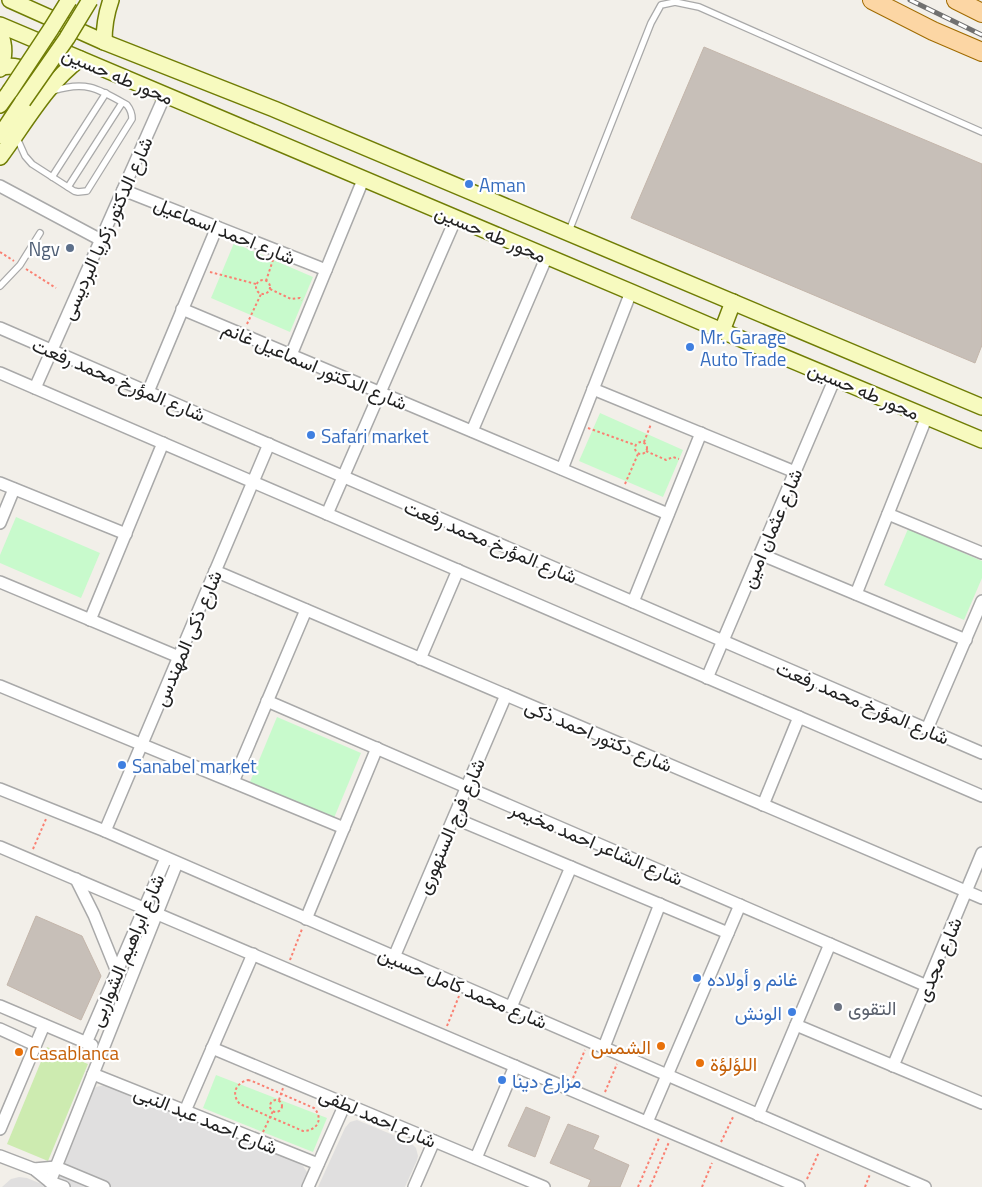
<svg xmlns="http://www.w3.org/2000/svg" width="982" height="1187" font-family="'Titillium Web',Vazirmatn,sans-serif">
	<rect width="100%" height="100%" fill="#f2efe9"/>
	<g fill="#e0dfdf">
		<path d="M104 1085 111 1087 297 1162 303 1166 307 1172 308 1176 306 1187H51L91 1092 96 1087Z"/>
		<path d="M357 1120 410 1142 416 1148 418 1156 417 1160 405 1187H318L345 1128 350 1122Z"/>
		<path d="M19 1177 27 1178 49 1187H2L11 1179Z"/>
	</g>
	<path fill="#cdebb0" d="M47 1047 88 1064 48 1161 7 1144Z"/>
	<g fill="#c8facc">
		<path d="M234 243 313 277 290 332 211 298Z"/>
		<path d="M600 413 683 450 663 497 579 461Z"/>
		<path d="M16 517 100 553 81 598 0 563V555Z"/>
		<path d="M908 529 982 561V578L964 620 884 585Z"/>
		<path d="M277 717 361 753 334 818 250 782Z"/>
		<path d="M216 1075 327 1118 313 1152 203 1108Z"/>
	</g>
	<g fill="#c7bfb8" stroke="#c4b6ab">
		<path d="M704 47 982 164V345L975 363 631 218Z"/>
		<path d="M36 916 82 936 101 976 81 1020 7 985Z"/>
		<path d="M526 1107 550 1117 535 1157 508 1146Z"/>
		<path d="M568 1124 599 1136 593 1149 629 1165 620 1187H588L591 1180 550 1163Z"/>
	</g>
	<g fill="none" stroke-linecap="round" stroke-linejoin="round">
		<defs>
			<g id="lane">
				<path d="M17 138 25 156 32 164 74 191 78 192 87 191 132 119C132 113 131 110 127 105 99 89 86 80 53 91"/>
				<path d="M52 177 106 93"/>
				<path d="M68 187 122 103"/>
				<path d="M569 231 651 23 661 5 675 2 699 7 982 132"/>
				<path d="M0 286 20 265 40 233"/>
			</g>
			<g id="street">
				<path d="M0 186 101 240"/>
				<path d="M123 190 326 270"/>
				<path d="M182 309 668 514"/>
				<path d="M0 328 982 753"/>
				<path d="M291 355 363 180"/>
				<path d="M0 373 982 796"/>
				<path d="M35 388 165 95"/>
				<path d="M593 389 795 472"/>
				<path d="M148 392 217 227"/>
				<path d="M472 431 547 256"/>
				<path d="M562 469 631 292"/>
				<path d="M0 483 126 534"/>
				<path d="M327 514 456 218"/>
				<path d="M888 514 982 553"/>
				<path d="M0 523 14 489"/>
				<path d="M760 554 966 640"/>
				<path d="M215 571 982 898"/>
				<path d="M0 582 179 657"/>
				<path d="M856 594 927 416"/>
				<path d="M633 602 701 433"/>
				<path d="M90 620 163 443"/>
				<path d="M420 659 458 570"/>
				<path d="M707 678 835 378"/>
				<path d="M0 686 344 828"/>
				<path d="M267 701 927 986"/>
				<path d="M927 729 982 601"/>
				<path d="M233 782 306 610"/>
				<path d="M0 789 105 831 925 1187"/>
				<path d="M763 805 799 717"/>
				<path d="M454 818 728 933"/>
				<path d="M105 831 269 444"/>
				<path d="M0 847 799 1187"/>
				<path d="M76 879 94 915 117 972"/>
				<path d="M306 919 377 748"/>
				<path d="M394 957 506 695"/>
				<path d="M0 1006 92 1045"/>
				<path d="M511 1007 571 867"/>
				<path d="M796 1025 982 1103"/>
				<path d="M0 1029 35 1045"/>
				<path d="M86 1043 166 858"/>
				<path d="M604 1047 660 904"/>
				<path d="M212 1048 544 1187"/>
				<path d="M893 1066 982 853"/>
				<path d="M93 1074 318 1164"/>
				<path d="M185 1111 253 954"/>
				<path d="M758 1115 830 944"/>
				<path d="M647 1122 740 905"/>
				<path d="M0 1129 44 1025"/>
				<path d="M0 1156 34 1169 50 1182 64 1187"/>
				<path d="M476 1158 515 1066"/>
				<path d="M34 1169 56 1167 104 1187"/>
				<path d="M50 1182 177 863"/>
				<path d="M308 1187 345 1104"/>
				<path d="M414 1187 434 1141"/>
			</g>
			<g id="secondary">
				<path d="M10 0 104 42 274 109 982 407"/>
				<path d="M0 25 631 292 722 331 982 440"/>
				<path d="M0 33C5 45 5 57 0 69"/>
				<path d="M104 42C104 27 106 14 111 0"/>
				<path d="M1 67C20 64 37 71 44 89"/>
				<path d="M0 105 10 91"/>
				<path d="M0 136 23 101"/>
				<path d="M0 157C24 125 47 83 80 59"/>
				<path d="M722 331 733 302"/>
			</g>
			<g id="primary">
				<path d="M872 0 933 31 982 52"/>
				<path d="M956 0 982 13"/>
			</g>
		</defs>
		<use href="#lane" stroke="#a9a9a9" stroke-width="8"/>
		<use href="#street" stroke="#a9a9a9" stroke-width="14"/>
		<use href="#secondary" stroke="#707d05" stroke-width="18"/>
		<use href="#primary" stroke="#a06b00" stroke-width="20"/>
		<g stroke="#fa8072" stroke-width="2" stroke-dasharray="2.5 2.5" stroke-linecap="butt">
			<path d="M0 252 14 261"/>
			<path d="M26 269 56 288"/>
			<path d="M210 272 256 284"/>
			<circle cx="263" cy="287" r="7"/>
			<path d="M266 281 273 260"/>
			<path d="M270 289 291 299 300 298 302 300"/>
			<path d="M247 324 261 294"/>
			<path d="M588 428 635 445"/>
			<circle cx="641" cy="448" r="6"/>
			<path d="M644 442 651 424"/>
			<path d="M646 451 666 460 673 457 679 459"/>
			<path d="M625 484 638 454"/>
			<path d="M33 849 46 819"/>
			<path d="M290 960 302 929"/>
			<path d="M447 1026 459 996"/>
			<path d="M573 1078 585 1050"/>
			<path d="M248 1080 252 1081 314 1108C324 1119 317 1131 303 1131L240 1104C231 1095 235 1083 248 1080Z"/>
			<path d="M605 1092 617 1064"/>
			<circle cx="276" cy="1106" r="6"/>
			<path d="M279 1100 283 1088"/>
			<path d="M263 1132 273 1111"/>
			<path d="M721 1142 734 1115"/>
			<path d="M807 1179 819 1152"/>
			<path d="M638 1187 659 1138"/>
			<path d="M650 1187 669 1142"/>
			<path d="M702 1187 712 1163"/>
			<path d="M865 1187 870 1174"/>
		</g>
		<use href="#lane" stroke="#fff" stroke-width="5.5"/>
		<use href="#street" stroke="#fff" stroke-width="11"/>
		<use href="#secondary" stroke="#f7fabf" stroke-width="15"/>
		<use href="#primary" stroke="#fcd6a4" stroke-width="18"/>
		<defs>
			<path id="rail" d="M910 0 982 35"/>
		</defs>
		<use href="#rail" stroke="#707070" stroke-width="5"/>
		<use href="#rail" stroke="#fff" stroke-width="3" stroke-dasharray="9" stroke-linecap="butt"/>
		<defs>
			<g id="secondary-bridge">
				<path d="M10 91 51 29 69 0"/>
				<path d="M23 101 67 38 90 0"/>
			</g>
		</defs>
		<use href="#secondary-bridge" stroke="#707d05" stroke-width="18" stroke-linecap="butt"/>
		<use href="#secondary-bridge" stroke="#f7fabf" stroke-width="15"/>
	</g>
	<g fill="#3f7fe0" stroke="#fff" stroke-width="2">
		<circle cx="469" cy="184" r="5"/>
		<circle cx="690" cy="347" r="5"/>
		<circle cx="311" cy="435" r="5"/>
		<circle cx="122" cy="765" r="5"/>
		<circle cx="697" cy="978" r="5"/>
		<circle cx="792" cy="1012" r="5"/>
		<circle cx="502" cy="1080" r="5"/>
	</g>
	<circle fill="#5c6f8a" stroke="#fff" stroke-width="2" cx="70" cy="248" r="5"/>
	<circle fill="#6b7280" stroke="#fff" stroke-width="2" cx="838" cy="1007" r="5"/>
	<g fill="#e8710a" stroke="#fff" stroke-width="2">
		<circle cx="661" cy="1046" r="5"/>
		<circle cx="19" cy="1052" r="5"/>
		<circle cx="700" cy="1063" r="5"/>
	</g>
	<g text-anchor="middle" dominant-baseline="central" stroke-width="4.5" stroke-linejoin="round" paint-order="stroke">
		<g font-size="19" fill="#222" stroke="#fff">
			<text transform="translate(118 75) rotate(23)">محور طه حسين</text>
			<text transform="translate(106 228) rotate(-66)">شارع الدكتور زكريا البرديسى</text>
			<text transform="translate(225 230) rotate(22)">شارع احمد اسماعيل</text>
			<text transform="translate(491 233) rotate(23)">محور طه حسين</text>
			<text transform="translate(315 365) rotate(23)">شارع الدكتور اسماعيل غانم</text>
			<text transform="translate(119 379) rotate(23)">شارع المؤرخ محمد رفعت</text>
			<text transform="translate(864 390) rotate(23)">محور طه حسين</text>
			<text transform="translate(771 528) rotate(-67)">شارع عثمان امين</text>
			<text transform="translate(491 541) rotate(23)">شارع المؤرخ محمد رفعت</text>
			<text transform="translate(187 638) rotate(-67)">شارع ذكى المهندس</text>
			<text transform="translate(863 702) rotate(23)">شارع المؤرخ محمد رفعت</text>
			<text transform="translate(599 735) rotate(23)">شارع دكتور احمد ذكى</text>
			<text transform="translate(450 826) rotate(-67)">شارع فرج السنهورى</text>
			<text transform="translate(597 843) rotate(23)">شارع الشاعر احمد مخيمر</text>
			<text transform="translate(126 950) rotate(-67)">شارع ابراهيم الشواربى</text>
			<text transform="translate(938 959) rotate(-67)">شارع مجدى</text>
			<text transform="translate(463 987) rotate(23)">شارع محمد كامل حسين</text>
			<text transform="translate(378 1117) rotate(23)">شارع احمد لطفى</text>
			<text transform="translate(206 1119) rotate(22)">شارع احمد عبد النبى</text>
		</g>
		<g font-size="19" fill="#366cbe" stroke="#fff" text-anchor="start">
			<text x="479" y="184">Aman</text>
			<text x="700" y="336">Mr. Garage<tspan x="700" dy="22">Auto Trade</tspan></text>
			<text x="321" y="435">Safari market</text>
			<text x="132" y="765">Sanabel market</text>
			<text x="707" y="978">غانم و أولاده</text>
			<text x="782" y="1012" text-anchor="end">الونش</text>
			<text x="512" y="1080">مزارع دينا</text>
		</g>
		<g font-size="19" fill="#4e5e75" stroke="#fff" text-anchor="end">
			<text x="60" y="248">Ngv</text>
		</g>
		<g font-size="19" fill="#5b616d" stroke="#fff" text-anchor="start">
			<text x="848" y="1007">التقوى</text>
		</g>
		<g font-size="19" fill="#c56008" stroke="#fff" text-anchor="start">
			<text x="651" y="1046" text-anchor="end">الشمس</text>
			<text x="29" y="1052">Casablanca</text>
			<text x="710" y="1063">اللؤلؤة</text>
		</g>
	</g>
</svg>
